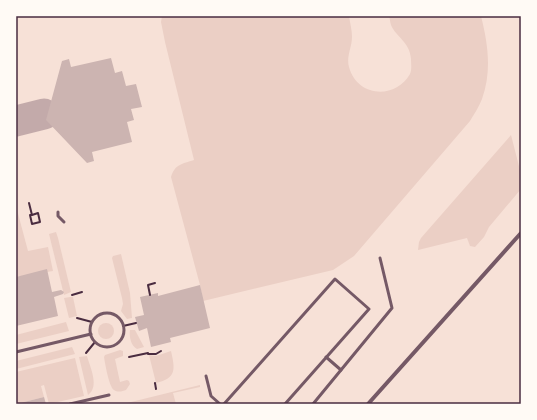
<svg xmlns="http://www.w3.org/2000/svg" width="537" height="420" font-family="Rubik,sans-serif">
	<rect width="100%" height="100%" fill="#f7e1d7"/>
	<g fill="#ebcfc5">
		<path d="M162 16H349C350 23 352 30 352 37 352 47 346 57 349 67 357 97 395 100 410 74 412 70 411 63 411 59 410 42 396 37 391 25 390 22 390 19 389 16H481C488 44 492 71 482 99 479 107 474 114 470 121L354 256 333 270 203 301 200 285 171 177C175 164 182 164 194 160L165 42 161 22Z"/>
		<path d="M511 135 521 174V189L489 227 484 237 475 247 470 246 467 238 418 250 419 242 421 238Z"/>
		<path d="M16 206 28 251 48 247 53 271 16 277Z"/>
		<path d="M56 232 58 238 71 292 64 295 49 234Z"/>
		<path d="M121 254 130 293 132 318 127 319 121 311 123 304 122 298 112 258 113 256Z"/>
		<path d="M70 297H73L77 316 69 318 64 298Z"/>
		<path d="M66 322 69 331 16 344V335Z"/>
		<circle cx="106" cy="331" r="8"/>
		<path d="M130 330H135L144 347 137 349C131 346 129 337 130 330Z"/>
		<path d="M72 347 75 354 16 369V361Z"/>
		<path d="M120 350 123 351V356L115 359 120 382 127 380 129 381 130 384 126 390C123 391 118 393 114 390 109 387 105 363 104 357L105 355Z"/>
		<path d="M171 351C175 369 177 378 156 383L149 355 156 356Z"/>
		<path d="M87 356C90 367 100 387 88 395L79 357Z"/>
		<path d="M75 358 84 396 49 404 44 385 41 386 44 397 16 404V372Z"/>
		<path d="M200 385V387L173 393 176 404H123Z"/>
	</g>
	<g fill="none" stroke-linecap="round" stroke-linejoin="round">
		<path stroke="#c3aaaa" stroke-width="31" d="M16 121 44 114"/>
	</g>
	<g fill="#ccb4b1">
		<path d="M111 58 115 73 122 71 126 86 136 84 142 107 131 109 134 120 127 122 132 142 92 152 94 161 87 163 46 120 62 61 69 59 71 67Z"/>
		<path d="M47 269 52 292 61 290 64 292 63 294 54 297 58 316 16 326V277Z"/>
		<path d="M200 285 210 328 170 338 171 342 151 347 147 328 139 331 135 317 144 315 140 297 158 293V296Z"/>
		<path d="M44 397 46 404H20V403Z"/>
	</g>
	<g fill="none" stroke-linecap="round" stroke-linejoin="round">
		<g stroke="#4a2c40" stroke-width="2">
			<path d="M29 203 32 215 38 213 40 222 32 224 30 215H32"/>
			<path d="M72 295 82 292"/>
			<path d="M150 295 148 285 155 283"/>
			<path d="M77 318 92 322"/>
			<path d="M123 326 136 323"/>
			<path d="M86 353 95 342"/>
			<path d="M148 354H156L161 351"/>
			<path d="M129 357 148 353"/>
			<path d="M155 383 156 389"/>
		</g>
		<g stroke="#755966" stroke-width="3">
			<path d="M58 212V216L64 222"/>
			<circle cx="107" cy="330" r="17"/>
			<path d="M16 352 91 334"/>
			<path d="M326 357 341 370"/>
			<path d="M206 376 211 396 220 404"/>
			<path d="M70 404 109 395"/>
			<path d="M224 404 335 279 369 309 285 404"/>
			<path d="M313 404 392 308 380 258"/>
		</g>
		<path stroke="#755966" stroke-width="4" d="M368 404 521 233"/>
	</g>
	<rect width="537" height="420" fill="none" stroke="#fffaf5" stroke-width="34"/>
	<rect x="17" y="17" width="503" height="386" fill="none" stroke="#4a2c40" stroke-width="1.5"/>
</svg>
